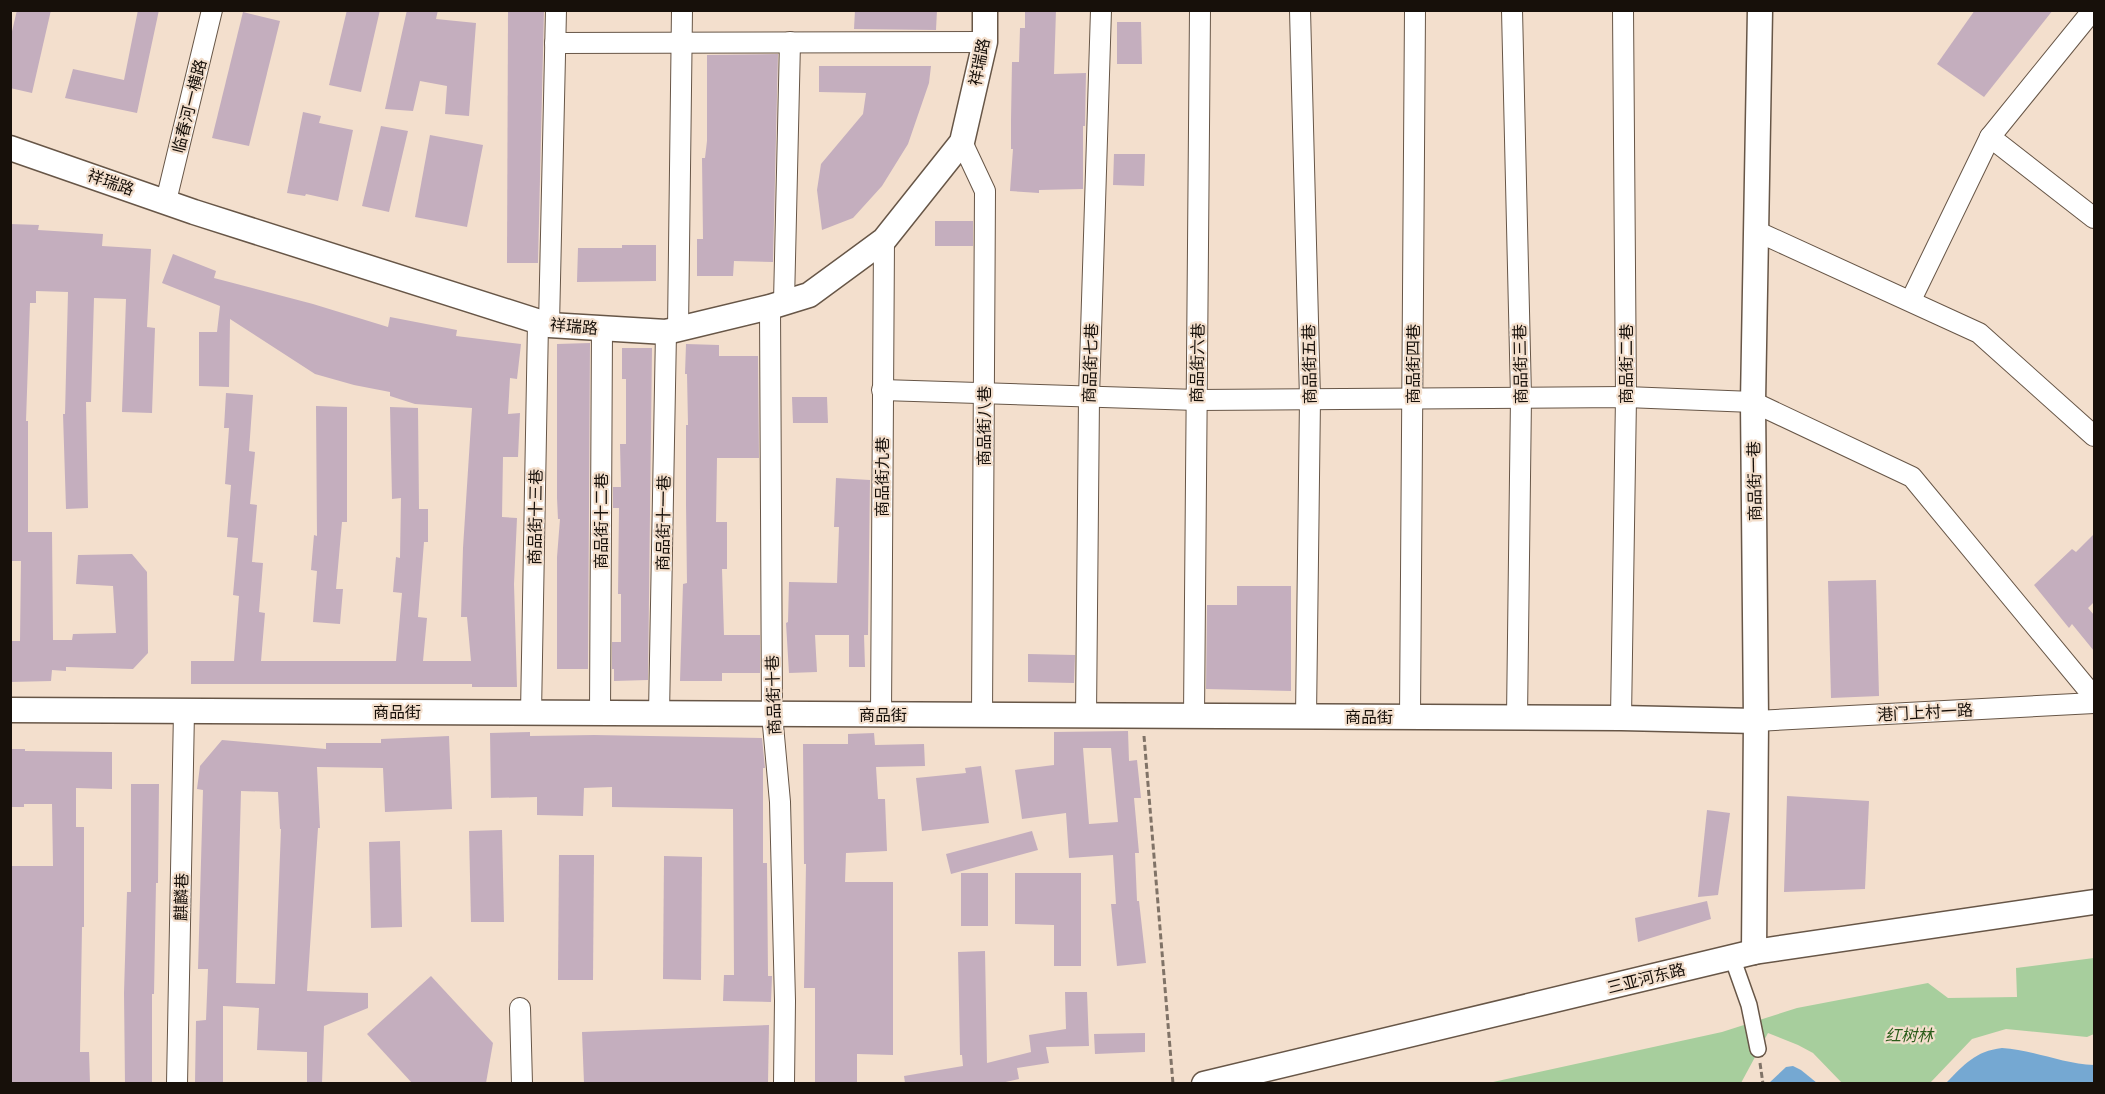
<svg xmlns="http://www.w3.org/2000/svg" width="2105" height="1094" font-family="Lora,'Noto Sans SC',serif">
	<rect width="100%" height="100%" fill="#f3dfcd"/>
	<path fill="#a7ce9d" d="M2094 958V1034L2087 1037 2006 1029 1972 1039 1930 1083H1842L1813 1053 1798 1045 1768 1033 1741 1083 1484 1084 1722 1032 1797 1008 1928 983 1948 998 2017 997 2016 968Z"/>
	<g fill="#75a8d2">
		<path d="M2002 1048C2034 1050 2063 1064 2094 1065V1083H1946C1964 1065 1975 1051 2002 1048Z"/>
		<path d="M1793 1066 1801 1070 1817 1083H1769L1786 1067Z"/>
	</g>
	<g fill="#c4aebe" fill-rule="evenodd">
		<path d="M17 10H51L32 93 10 88V40Z"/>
		<path d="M138 10H159L137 113 65 98 73 69 124 80Z"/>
		<path d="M347 10H380L361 92 329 85Z"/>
		<path d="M407 10H438L436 19 476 23 469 116 445 114 447 86 420 81 413 111 385 109Z"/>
		<path d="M508 10H544L538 263H507Z"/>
		<path d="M855 10H937L936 30 854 29Z"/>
		<path d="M1025 10H1056L1054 74 1086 73 1085 126H1083V189L1039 190V193L1010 191 1013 149H1011V120L1012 62H1019L1020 28H1025Z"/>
		<path d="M1975 10H2053L1984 97 1937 64Z"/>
		<path d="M243 12 280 21 249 146 212 138Z"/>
		<path d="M1117 22H1141L1142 64H1117Z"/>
		<path d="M778 54 773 262 734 261 733 276H697V239H703L702 158H705L707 141V55Z"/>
		<path d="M819 66H931L929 83 908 144 882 186 853 218 822 230 817 190 821 164 863 114 866 93 819 92Z"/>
		<path d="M303 112 321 116 319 123 353 130 338 201 306 194 305 196 287 193Z"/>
		<path d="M381 126 408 131 389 212 362 206Z"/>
		<path d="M430 135 483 145 467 227 415 217Z"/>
		<path d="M1114 154H1145L1144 186 1113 185Z"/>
		<rect x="935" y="221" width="38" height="25"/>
		<path d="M10 224 39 225 38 230 103 234 102 246 151 249 147 327 155 328 152 413 122 412 126 299 94 298 91 402H86L88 508 66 509 63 414H65L68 292 36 291V303H30L26 421H28V532H52L53 640H72L73 634 116 633 113 586 76 584 78 555 132 554 147 572 148 653 133 669 66 667V671L52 670 51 681 10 682V641H20L21 561H10Z"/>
		<path d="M622 245H656V281L577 282 578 248H622Z"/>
		<path d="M173 254 216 271 214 278 313 304 388 327 390 317 457 330 456 336 521 344 517 379 510 378 508 414 520 413 518 457H503L502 517 517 518 514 584 517 687H472V684H191V661H234L239 596 233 595 238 538 227 537 231 485 225 484 229 428H224L226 393 253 395 249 451 255 452 250 504 257 505 252 562 263 563 259 612 265 613 261 661H396L402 593 393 592 396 557 400 558 401 498 392 499 390 407 418 408 419 509H428V542H424L418 617 427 618 423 661H471L467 617H461L463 548 472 408 415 404 390 396V392L354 385 315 374 230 319 229 387 199 386V332H217L220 306 162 283Z"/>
		<path d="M590 343 588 669H557V557L560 519H558L557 498V344Z"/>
		<path d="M686 344 719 345V356H758L759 458H717L716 522H727V569H722L724 635H760V673H722V681H680L683 584 687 583 686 504V425H688L687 374H685Z"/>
		<path d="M622 348H652L648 680 614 681V669H612V642H621V594H618L619 508H613V487H621L620 444H626V379H622Z"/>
		<path d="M792 397H827L828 423H793Z"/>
		<path d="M316 406 347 407V522H342L336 589H343L340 624 313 622 317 571 311 570 314 535 317 536Z"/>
		<path d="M836 478 870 480 868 635H864L865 667H849V635H815L817 672 789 673 786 623 788 622 789 582 837 583 839 527H834Z"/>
		<path d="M2094 534V602L2088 608 2094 615V651L2072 624 2069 628 2034 585 2072 549 2076 552Z"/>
		<path d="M1876 580 1879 696 1831 698 1828 581Z"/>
		<path d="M1237 586H1291V691L1206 689 1207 605H1237Z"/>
		<path d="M1028 654 1075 655 1074 683 1028 682Z"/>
		<path d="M1128 731 1129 761 1137 760 1141 798H1134L1139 853H1135L1137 901H1139L1146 963 1117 966 1111 904H1116L1113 855 1069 858 1066 813 1022 819 1015 770 1054 765V732ZM1083 748H1111L1118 822 1089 824Z"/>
		<path d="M530 732V736L594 735 762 738 765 768H763V863H767L768 976H772L771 1002 723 1001 724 975H734L733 809 612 807V787L584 788 583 816 537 815V797L491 798 490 733Z"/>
		<path d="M874 733 875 745 924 744 925 766 876 767 878 799H885L887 851 846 853 845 882H893V1055L857 1054V1083H815V988H804L806 864H804L803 744H848V734Z"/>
		<path d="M449 736 452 809 385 812 383 768 317 767 320 828H318L307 991 368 993V1008L324 1026 322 1083H307V1052L257 1050 259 1008 223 1006V1083H195L196 1021 206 1020 208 969H198L203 790 197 789 200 766 222 740 326 749V743H381V739ZM241 791 278 792 280 829H281L275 984 236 983Z"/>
		<path d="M10 749H25V751L112 752V789L76 788V827H84V927H82L80 1052H89L90 1083H10V866H53L52 804H24V807H10Z"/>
		<path d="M981 766 989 823 922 831 916 778 966 773 965 768Z"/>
		<path d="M131 784H159L158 883H156L154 994H152V1083H125L124 993 127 892H131Z"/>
		<path d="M1787 796 1869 801 1865 889 1784 892Z"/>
		<path d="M1707 810 1730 813 1718 895 1698 897Z"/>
		<path d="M502 830 504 922H471L469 831Z"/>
		<path d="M1032 831 1038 850 951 874 946 854Z"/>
		<path d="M400 841 402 927 371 928 369 842Z"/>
		<path d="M559 855H594L593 980H558Z"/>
		<path d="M664 856 702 857 701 980 663 979Z"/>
		<rect x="961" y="873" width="27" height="53"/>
		<path d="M1015 873H1081V966H1054V925L1015 924Z"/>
		<path d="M1707 901 1711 919 1638 942 1635 918Z"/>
		<path d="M985 951 987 1063 1031 1052 1029 1035 1066 1029 1065 992H1087L1089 1046 1046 1047 1049 1063 1017 1068 1019 1079 1001 1083H905L904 1076 963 1066 962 1055H960L958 952Z"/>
		<path d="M431 976 493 1043 486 1083H412L367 1034Z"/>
		<path d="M769 1025 768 1083H584L582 1032Z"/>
		<path d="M1145 1033V1052L1095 1054 1094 1034Z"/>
	</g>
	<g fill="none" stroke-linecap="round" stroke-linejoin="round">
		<defs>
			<path id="pedestrian" d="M1732 957 1749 1005 1758 1049"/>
			<g id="minor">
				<path d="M1300 10 1310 399 1306 717"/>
				<path d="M1512 10 1521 397 1517 718"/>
				<path d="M555 43 985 42"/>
				<path d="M1990 137 2094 218"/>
				<path d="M962 142 985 191 982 715"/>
				<path d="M166 201 212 10"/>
				<path d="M1756 231 1979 333 2094 436"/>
				<path d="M1911 300 1990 137 2093 10"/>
				<path d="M784 302 790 42"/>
				<path d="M770 307 772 714 780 802 785 1001 784 1084"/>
				<path d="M549 325 556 10"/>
				<path d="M678 329 682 10"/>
				<path d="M882 390 1197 400 1626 397 1753 402 1912 477 2094 697"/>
				<path d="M531 713 538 322"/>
				<path d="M600 713 602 329"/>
				<path d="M659 714 666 332"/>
				<path d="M881 715 884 240"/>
				<path d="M1086 716 1089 397 1101 10"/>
				<path d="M1194 716 1200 10"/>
				<path d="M1410 717 1415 10"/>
				<path d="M1621 718 1626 397 1623 10"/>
				<path d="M1756 721 2094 703"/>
				<path d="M520 1008 522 1084"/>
				<path d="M177 1084 184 711"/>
			</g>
			<g id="tertiary">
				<path d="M10 148 194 212 549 325 666 332 770 307 809 295 884 240 962 142 985 42V10"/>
				<path d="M10 710 1621 718 1756 721"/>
				<path d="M1754 952 1756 721 1753 402 1760 10"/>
				<path d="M1204 1084 1754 952 2094 902"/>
			</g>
		</defs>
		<use href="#pedestrian" stroke="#675647" stroke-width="18"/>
		<use href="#minor" stroke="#675647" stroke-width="22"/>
		<use href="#tertiary" stroke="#675647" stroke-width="27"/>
		<g stroke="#807367" stroke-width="3" stroke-dasharray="6 3" stroke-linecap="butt">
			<path d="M1144 736 1173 1084"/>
			<path d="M1760 1063 1763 1084"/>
		</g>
		<use href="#pedestrian" stroke="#fff" stroke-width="15"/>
		<use href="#minor" stroke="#fff" stroke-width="20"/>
		<use href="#tertiary" stroke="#fff" stroke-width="24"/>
	</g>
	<g text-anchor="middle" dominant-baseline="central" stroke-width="4.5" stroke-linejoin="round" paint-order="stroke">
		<g font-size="16" fill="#17100a" stroke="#f3dfcd">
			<text transform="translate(979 62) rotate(-79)">祥瑞路</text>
			<text transform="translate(189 106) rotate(-76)">临春河一横路</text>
			<text transform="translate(111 182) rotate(19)">祥瑞路</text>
			<text transform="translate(574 326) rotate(5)">祥瑞路</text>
			<text transform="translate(1090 363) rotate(-88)">商品街七巷</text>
			<text transform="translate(1197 363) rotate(-89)">商品街六巷</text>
			<text transform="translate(1309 364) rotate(-91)">商品街五巷</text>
			<text transform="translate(1413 364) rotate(-90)">商品街四巷</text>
			<text transform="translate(1520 364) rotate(-91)">商品街三巷</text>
			<text transform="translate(1626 364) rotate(-90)">商品街二巷</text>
			<text transform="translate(984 426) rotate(-90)">商品街八巷</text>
			<text transform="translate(882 477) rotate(-90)">商品街九巷</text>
			<text transform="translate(1754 481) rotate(-91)">商品街一巷</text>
			<text transform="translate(535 517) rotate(-89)">商品街十三巷</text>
			<text transform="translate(601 521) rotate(-90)">商品街十二巷</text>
			<text transform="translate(663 523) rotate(-89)">商品街十一巷</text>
			<text transform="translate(773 695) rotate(-92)">商品街十巷</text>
			<text x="397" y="712">商品街</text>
			<text transform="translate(1925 712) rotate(-3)">港门上村一路</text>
			<text x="883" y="715">商品街</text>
			<text x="1369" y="717">商品街</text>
			<text transform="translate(181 897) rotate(-89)">麒麟巷</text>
			<text transform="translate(1646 978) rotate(-14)">三亚河东路</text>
		</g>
		<g font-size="16" font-style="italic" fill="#2a5c19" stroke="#f3dfcd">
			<text x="1909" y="1035">红树林</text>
		</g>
	</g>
	<rect width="2105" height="1094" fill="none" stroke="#17100a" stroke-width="24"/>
</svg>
